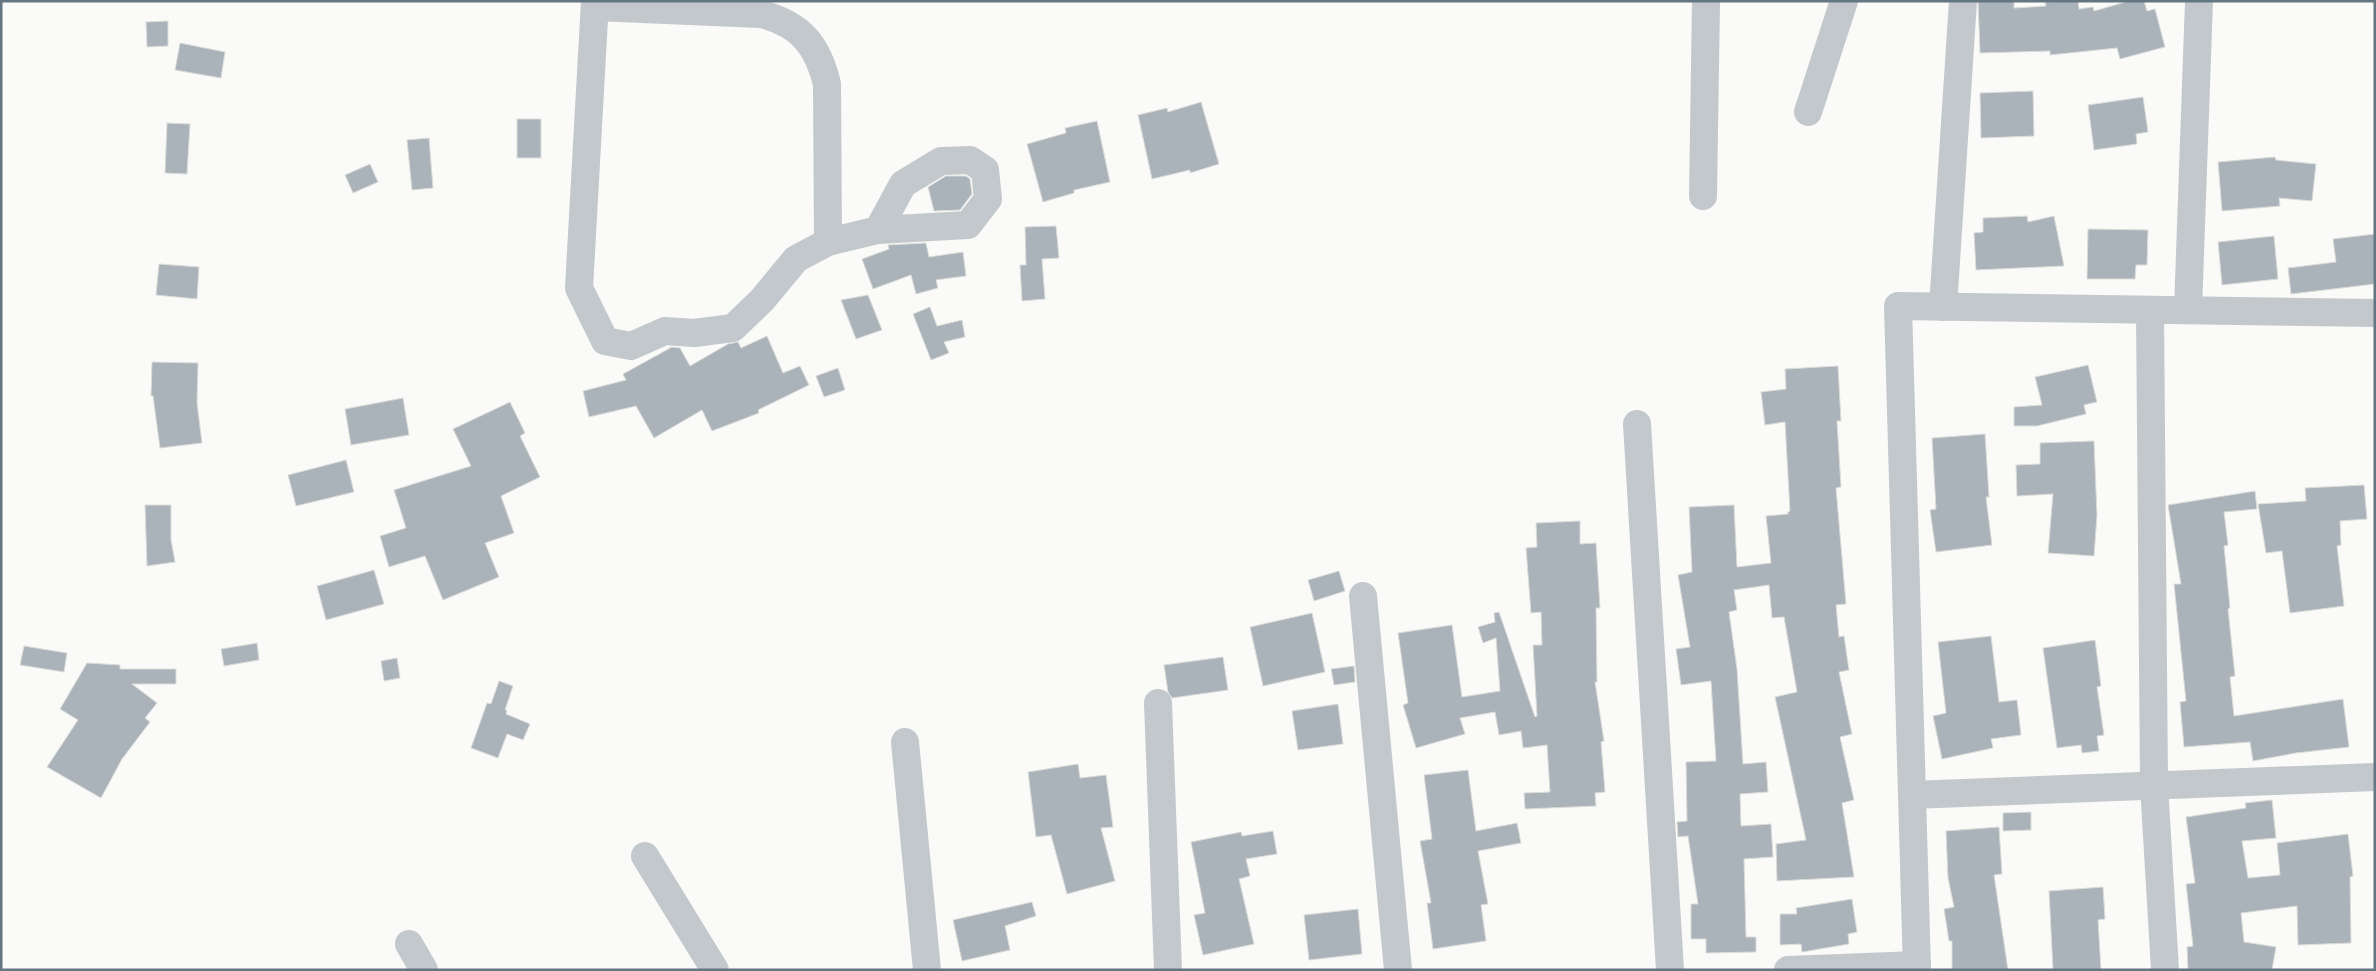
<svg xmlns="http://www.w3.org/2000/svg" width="2376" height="971" font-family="'Titillium Web',sans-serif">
	<rect width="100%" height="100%" fill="#fafaf8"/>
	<g fill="#aab3b9" stroke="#dcdcda">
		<path d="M1978 1H2014V8L2046 6 2045 2 2078 1 2079 9 2093 7 2094 11 2129 1H2144L2147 11 2155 9 2165 47 2120 59 2117 48 2050 55V51L1980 53Z"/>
		<path d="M168 21V46L147 47 146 22Z"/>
		<path d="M180 43 225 52 221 78 175 70Z"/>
		<path d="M2033 91 2034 136 1981 138 1980 93Z"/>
		<path d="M2143 97 2148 132 2136 134 2137 144 2094 150 2088 105Z"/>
		<path d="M1201 102 1219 164 1190 173V170L1152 179 1138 115 1167 108 1168 112Z"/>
		<rect x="517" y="119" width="24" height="39"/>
		<path d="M1097 121 1110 182 1074 190V193L1043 202 1027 144 1066 133 1065 128Z"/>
		<path d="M167 123 190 124 187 174 165 173Z"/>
		<path d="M429 138 433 188 412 190 407 140Z"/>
		<path d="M2275 157 2276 160 2316 164 2312 201 2279 198 2280 206 2222 211 2218 162Z"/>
		<path d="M370 164 378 182 353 193 345 175Z"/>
		<path d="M946 176H966L970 179 972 194 960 210 934 211 928 187Z"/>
		<path d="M2027 216 2028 222 2054 216 2064 266 1976 270 1974 233 1983 232V218Z"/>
		<path d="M1056 226 1059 258 1042 259 1045 299 1022 301 1020 265H1026L1025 227Z"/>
		<path d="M2088 229 2148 230 2147 265H2136L2135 279H2087Z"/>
		<path d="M2375 234V284L2291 294 2288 268 2336 262 2333 239Z"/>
		<path d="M2274 236 2278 279 2222 285 2218 242Z"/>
		<path d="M926 243 929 257 963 252 966 276 936 280 938 288 916 294 911 275 873 289 862 259 889 249 888 245Z"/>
		<path d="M159 264 199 267 197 299 156 295Z"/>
		<path d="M868 295 882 330 856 339 841 300Z"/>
		<path d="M930 307 937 326 962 320 965 337 944 342 949 353 931 360 913 314Z"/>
		<path d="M767 336 783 373 800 366 809 385 758 410 759 413 712 431 702 410 654 438 636 406 589 417 583 391 626 380 623 374 672 347 680 348 690 366 728 344 738 342 741 348Z"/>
		<path d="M152 362 198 363 197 403 202 443 160 448 153 396H151Z"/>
		<path d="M2088 365 2097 402 2084 405 2086 414 2037 426H2014V407L2042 405 2035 377Z"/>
		<path d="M1838 366 1841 421H1837L1841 487 1836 488 1846 604 1836 605 1839 637 1844 636 1849 670 1839 672 1852 734 1840 737 1854 800 1842 803 1854 877 1777 881 1776 844 1806 840 1775 697 1797 692 1784 617 1772 618 1769 585 1734 590 1737 610 1729 612 1737 669 1743 764 1766 762 1768 792 1740 794 1741 826 1771 824 1773 857 1744 859 1746 937H1756V952L1706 953V939H1691V904H1698L1688 836 1678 837 1677 822 1687 821 1686 762 1716 761 1711 681 1681 685 1676 649 1690 647 1678 575 1692 572 1689 507 1734 505 1737 567 1771 563 1766 516 1788 514V512L1790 511 1785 422 1765 425 1761 392 1786 389 1785 369Z"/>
		<path d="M838 368 845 390 824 397 816 376Z"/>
		<path d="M403 398 409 435 351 445 345 409Z"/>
		<path d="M510 402 525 433 520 436 540 477 501 496 514 533 485 543 499 577 443 600 425 556 389 567 380 536 406 528 394 490 471 466 453 429Z"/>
		<path d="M1985 434 1989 497H1986L1992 545 1936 552 1930 510 1936 509 1932 438Z"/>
		<path d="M2094 441 2097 515 2094 556 2048 553 2053 494 2017 496 2016 465 2040 464V443Z"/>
		<path d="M346 460 354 492 296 506 288 475Z"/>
		<path d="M2364 485 2367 519 2340 521 2341 545 2337 546 2344 606 2290 613 2282 551 2266 553 2258 504 2306 501 2305 488Z"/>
		<path d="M2255 491 2257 509 2224 512 2228 545 2224 546 2230 608 2228 609 2235 676 2230 677 2234 716 2343 699 2349 747 2296 753 2253 761 2250 742 2184 747 2180 702 2186 701 2174 584H2181L2168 505Z"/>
		<path d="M145 505H171V540L175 562 147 566Z"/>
		<path d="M1580 521V544L1596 543 1600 608H1596L1597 682H1595L1604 741 1601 742 1605 792 1595 793 1596 806 1525 809 1524 793 1550 792 1547 745 1523 748 1521 731 1499 735 1495 712 1460 718 1465 734 1416 748 1403 705 1408 703 1398 633 1452 625 1462 697 1500 691 1496 638 1483 643 1478 627 1495 622 1494 613 1499 612 1535 717 1537 716 1533 645H1542L1541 612 1531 613 1526 548 1537 547 1536 523Z"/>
		<path d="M374 570 384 604 326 620 317 586Z"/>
		<path d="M1339 571 1345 591 1314 601 1308 580Z"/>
		<path d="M1312 613 1325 672 1263 686 1250 627Z"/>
		<path d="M1991 636 1999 702 2017 700 2021 735 1991 739 1993 748 1942 759 1933 716 1946 713 1938 642Z"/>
		<path d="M2095 640 2101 686 2097 687 2104 735 2097 736 2099 751 2082 753 2081 745 2057 748 2043 648Z"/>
		<path d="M257 643 259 660 224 666 221 649Z"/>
		<path d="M24 646 67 653 64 672 20 665Z"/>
		<path d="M1223 657 1228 690 1172 698 1168 692 1164 665Z"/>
		<path d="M397 658 400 678 384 681 381 661Z"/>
		<path d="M87 663 120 665V669H176V684H132L157 703 145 718 150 722 122 759 101 798 47 767 78 720 60 709Z"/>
		<path d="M1354 666 1355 682 1334 685 1331 669Z"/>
		<path d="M499 681 513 686 505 710H507L506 714 530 724 523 740 507 734 498 758 471 748 487 703 491 704Z"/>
		<path d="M1338 704 1343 744 1298 750 1292 711Z"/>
		<path d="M1078 764 1080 778 1106 775 1113 827 1101 828 1115 881 1067 894 1051 835 1036 837 1028 772Z"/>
		<path d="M1468 770 1476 831 1517 823 1521 843 1478 851 1488 904 1481 905 1486 941 1433 949 1427 903H1431L1420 841 1432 839 1424 775Z"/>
		<path d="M2272 800 2276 838 2242 841 2248 878 2280 875 2277 843 2348 834 2353 876 2350 877 2351 943 2298 945 2297 906 2241 913 2244 942 2276 947 2272 970H2188L2187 947 2193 946 2186 884 2195 883 2186 817 2246 808 2245 803Z"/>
		<path d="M2031 812V830L2003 831V813Z"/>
		<path d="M1999 827 2002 874 1994 875 2008 970H1952V941H1949L1944 909 1954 907 1948 878 1946 831Z"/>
		<path d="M1273 831 1277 854 1246 859 1250 876 1239 879 1254 944 1203 955 1194 915 1205 913 1191 842 1241 832 1242 836Z"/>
		<path d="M2103 887 2105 919 2098 920 2101 970H2053L2049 891Z"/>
		<path d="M1852 899 1857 932 1848 934 1849 944 1802 952 1801 944 1780 945V914H1797L1796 908Z"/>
		<path d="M1032 902 1036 916 1005 926 1010 950 962 961 953 920Z"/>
		<path d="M1358 909 1362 954 1309 960 1304 915Z"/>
	</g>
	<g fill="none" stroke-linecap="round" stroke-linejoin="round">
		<g stroke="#c3c8cc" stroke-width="28">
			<path d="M595 1 579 288 605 341 631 346 665 331 694 333 733 328 762 300 796 259 828 242 878 230 968 225 988 199 985 170 970 160 941 161 903 184 878 230"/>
			<path d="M595 7 761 14C801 24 818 46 827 84L828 242"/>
			<path d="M1808 112 1844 1"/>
			<path d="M1703 196 1706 1"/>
			<path d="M1943 307 1963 1"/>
			<path d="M2150 310 2154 785 2165 970"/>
			<path d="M2188 310 2199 1"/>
			<path d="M1637 424 1670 970"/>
			<path d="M1363 596 1398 970"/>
			<path d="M1158 703 1168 970"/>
			<path d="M905 742 927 970"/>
			<path d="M1912 795 2375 777"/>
			<path d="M645 856 715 970"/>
			<path d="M409 944 424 970"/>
			<path d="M1788 970 1917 965"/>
			<path d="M1917 970 1898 306 2375 313"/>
		</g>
	</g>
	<rect width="2376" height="971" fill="none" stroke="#657683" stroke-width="5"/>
</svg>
